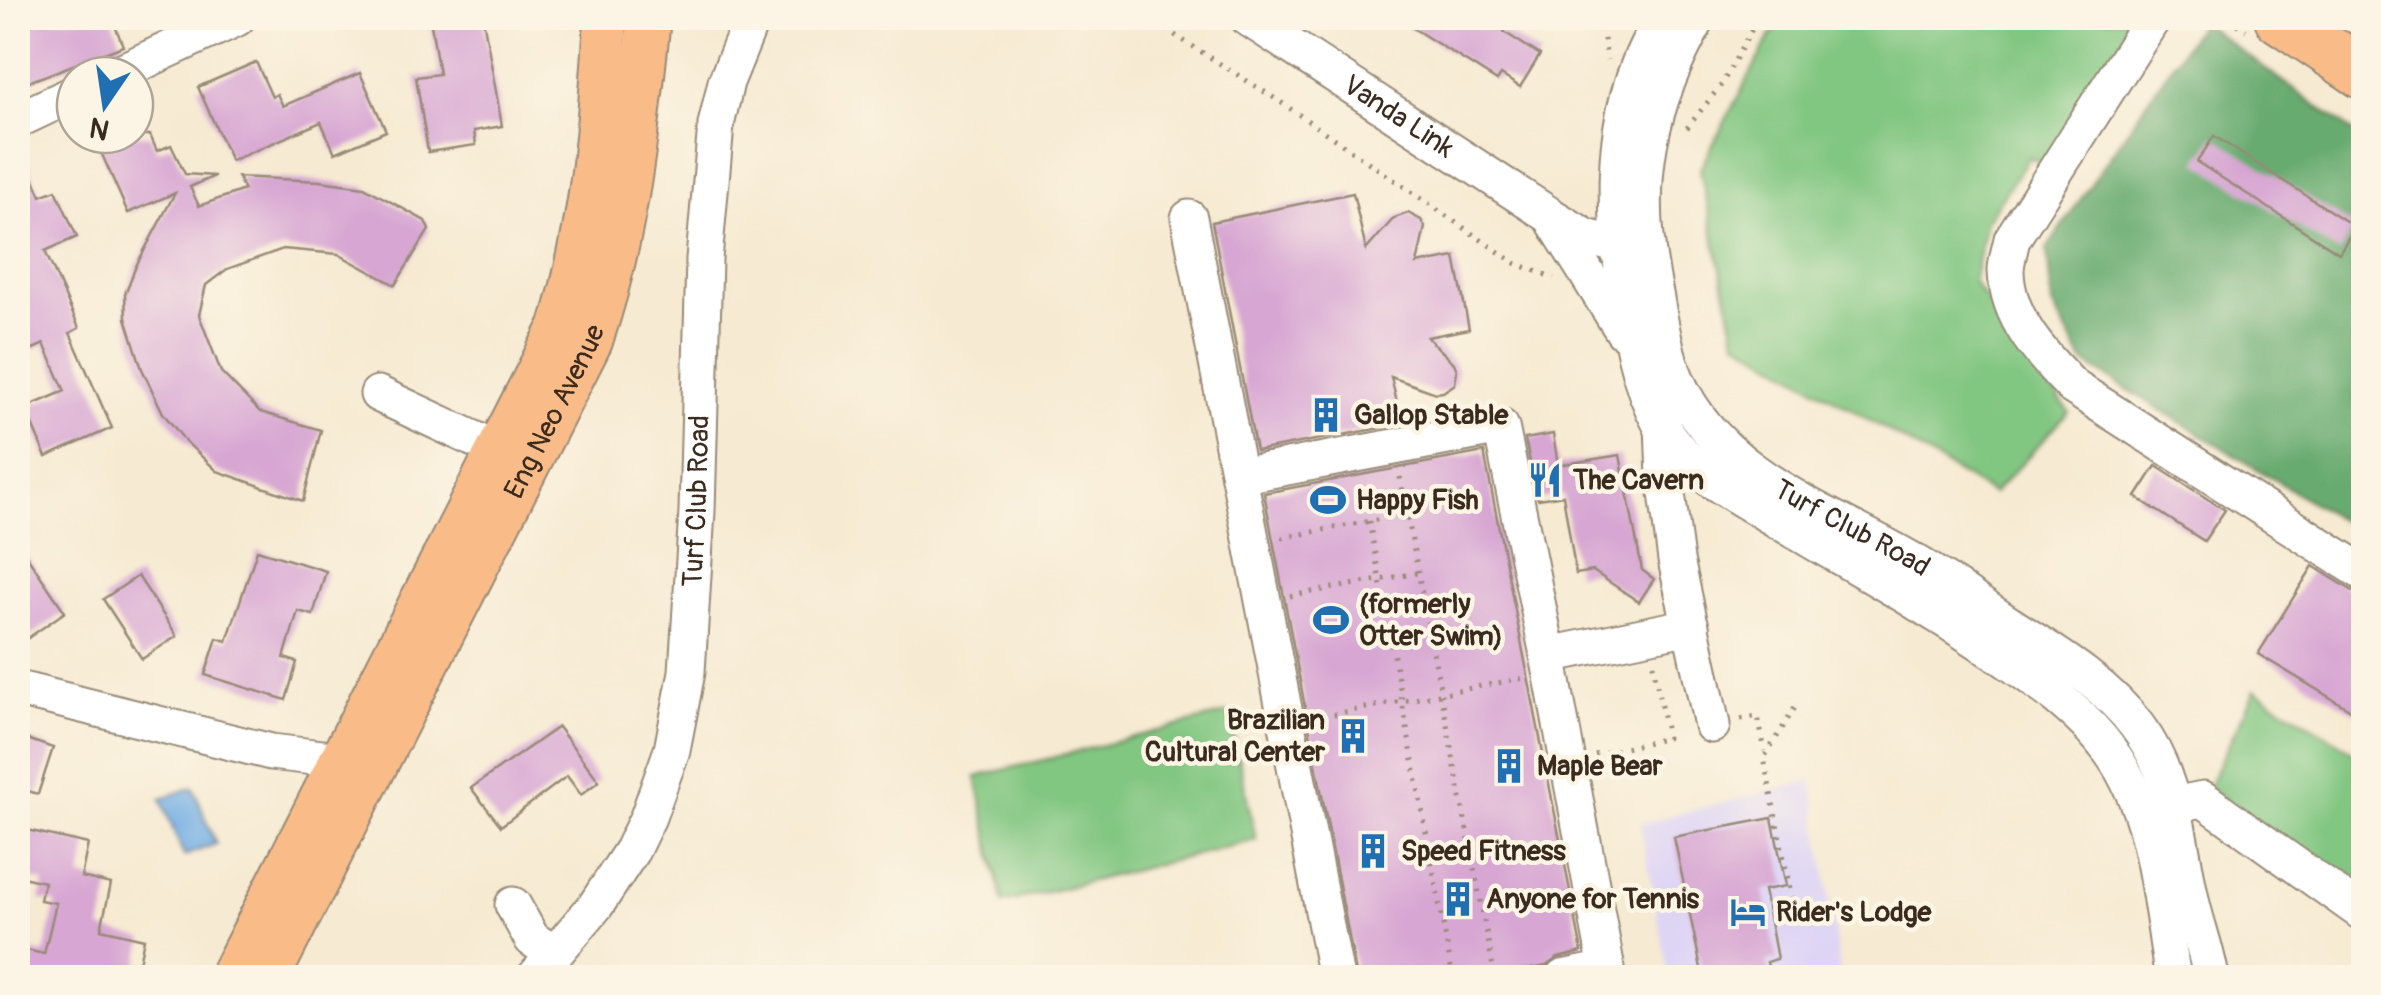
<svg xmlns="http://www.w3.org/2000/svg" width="2381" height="995" font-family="Pangolin,sans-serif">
	<rect width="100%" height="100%" fill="#fcf5e5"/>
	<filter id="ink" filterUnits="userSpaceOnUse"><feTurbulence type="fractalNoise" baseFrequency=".01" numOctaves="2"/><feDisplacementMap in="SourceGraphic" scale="20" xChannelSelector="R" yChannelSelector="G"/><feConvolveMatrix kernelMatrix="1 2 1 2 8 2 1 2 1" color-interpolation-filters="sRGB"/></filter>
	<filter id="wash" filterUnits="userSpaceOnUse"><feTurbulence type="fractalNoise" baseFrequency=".0048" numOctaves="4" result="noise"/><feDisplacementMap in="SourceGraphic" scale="40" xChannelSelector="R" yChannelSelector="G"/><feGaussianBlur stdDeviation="2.25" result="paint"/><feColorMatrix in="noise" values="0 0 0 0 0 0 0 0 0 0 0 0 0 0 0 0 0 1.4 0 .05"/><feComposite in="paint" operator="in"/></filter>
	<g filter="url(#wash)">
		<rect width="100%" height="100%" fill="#f6ead2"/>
		<path fill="#ded5f5" d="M1812 780 1841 977H1669L1640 824Z"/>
		<g fill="#81c681" stroke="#5e7850" stroke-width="2.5">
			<path d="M1780 18H2139L2047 165 2029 157 1986 221 1973 282 2069 412 1993 494 1736 340 1700 169Z"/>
			<path d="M2255 690 2363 758V901L2208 787Z"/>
			<path d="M1229 713 1256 840 1003 903 976 777Z"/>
		</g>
		<path fill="#68ab6f" stroke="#526a46" stroke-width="2.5" d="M2201 22 2363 139V534L2083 362 2052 305 2047 249Z"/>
		<path fill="#73aee4" stroke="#576c81" stroke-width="2.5" d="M193 787 216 844 184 856 161 799Z"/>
		<g id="blocks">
			<g fill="#d7a6d3">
				<path d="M18 18H112L123 46 18 86Z"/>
				<path d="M430 18H483L502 126 474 131 476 145 428 152 416 77 439 74Z"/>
				<path d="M1397 18H1514L1504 32 1540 55 1520 87 1501 75 1497 81Z"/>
				<path d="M256 62 272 97 277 94 283 106 360 73 386 131 335 153 321 122 231 161 198 87Z"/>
				<path d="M111 135H150L157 151 171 145 185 174 215 176 190 187 199 206 244 190 238 177 320 181 364 187 425 221 429 230 395 285 338 254 283 249 227 269 206 285 199 315 221 372 260 412 321 430 303 501 217 471 185 441 163 413 142 369 126 318 125 294 136 266 175 193 128 213 96 141Z"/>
				<path d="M2214 136 2355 227 2339 253 2197 162Z"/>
				<path d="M18 143 41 196 56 190 77 237 45 251 79 328 70 333 112 428 46 457 25 408 65 391 44 344 18 356Z"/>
				<path d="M1353 193 1366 250 1394 218 1408 213 1421 220 1425 227 1417 264 1455 257 1469 329 1427 337 1454 363 1457 370 1455 384 1443 392 1436 393 1391 377 1402 424 1256 451 1212 222Z"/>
				<path d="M1553 434 1558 465 1620 455 1642 570 1654 579 1639 602 1593 571 1576 574 1563 495 1538 499 1525 439Z"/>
				<path d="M1484 452 1582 952 1558 958 1546 966 1500 975 1499 970 1461 978H1357L1264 493Z"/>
				<path d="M2156 466 2225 510 2204 541 2136 497Z"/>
				<path d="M18 543 65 612 18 645Z"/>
				<path d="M257 550 326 571 313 615 298 611 284 658 297 662 286 700 205 675 217 638 227 641Z"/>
				<path d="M2313 566 2353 591 2364 594V718L2258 654Z"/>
				<path d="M138 576 177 636 142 659 103 599Z"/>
				<path d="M558 727 599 781 581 795 567 776 501 826 471 788Z"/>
				<path d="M18 736 53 748 38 794 18 788Z"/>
				<path d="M1772 818 1786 886 1764 890 1777 959 1767 962 1770 978H1703L1674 837Z"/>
				<path d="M18 828 88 844 81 877 111 884 101 929 144 939 136 978H18V948L44 954 56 903 40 900 44 882 18 876Z"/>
			</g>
		</g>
	</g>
	<g filter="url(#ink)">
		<use href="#blocks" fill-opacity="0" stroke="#988a78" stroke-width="2.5"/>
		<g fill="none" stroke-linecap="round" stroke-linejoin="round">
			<defs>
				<g id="minor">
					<path id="s1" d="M1248 18 1551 216 1586 237 1640 251"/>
					<path d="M1663 18C1610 99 1612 192 1624 285 1630 334 1637 381 1661 425 1673 448 1694 465 1713 481 1808 541 1908 593 2001 656 2039 683 2082 712 2110 751 2156 813 2160 904 2173 978"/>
					<path id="s2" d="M1698 18C1649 103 1633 181 1652 278 1659 312 1663 349 1677 381 1718 474 1824 510 1906 557 1939 575 1970 598 2001 619 2048 650 2103 680 2137 726 2177 778 2178 843 2192 904 2198 929 2207 952 2211 978"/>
					<path d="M2153 18 2012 239C2010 249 2006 261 2006 271 2007 319 2043 356 2073 387L2364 573"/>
					<path d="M114 75 237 18"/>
					<path d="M18 120 75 93"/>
					<path d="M1189 218 1336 978"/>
					<path d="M1555 223 1623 331"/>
					<path d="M378 394 519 460"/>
					<path d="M1663 424 1665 478 1676 560 1712 725"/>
					<path d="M1239 476 1501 427 1548 655"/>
					<path d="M18 689 271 752 339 760 362 771"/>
					<path d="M2173 805 2203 799 2364 914"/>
					<path d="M513 905 532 939 554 953"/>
					<path id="s3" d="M534 978 596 905 632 850 648 817 672 750 687 672 697 511 704 259 716 125 726 82 752 18"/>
					<path d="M1563 978 1607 969 1548 655 1691 626"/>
				</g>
				<g id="major">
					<path d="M230 978 561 326C592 224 600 123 606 18"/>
					<path id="s4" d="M268 978 591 341C627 236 638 128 649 18"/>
				</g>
				<path id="highway" d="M2280 18 2364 74"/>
			</defs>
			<use href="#minor" stroke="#988a78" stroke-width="39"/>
			<use href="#major" stroke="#988a78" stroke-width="46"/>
			<use href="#highway" stroke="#988a78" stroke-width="54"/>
			<g stroke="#988a78" stroke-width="5" stroke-dasharray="2.5 8" stroke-linecap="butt">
				<path d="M1148 18 1282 103 1515 263 1554 278"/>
				<path d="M1601 18 1607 60"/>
				<path d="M2228 18 2246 30"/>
				<path d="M1687 128 1722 84 1758 18"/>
				<path d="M1400 477 1495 978"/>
				<path d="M1369 521 1453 978"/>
				<path d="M1282 538 1407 514"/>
				<path d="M1290 596 1417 573"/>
				<path d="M1313 718 1524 678"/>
				<path d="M1741 719 1758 716 1765 751"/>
				<path d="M1595 755 1667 738 1653 664"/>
				<path d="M1792 899 1764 758 1796 706"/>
			</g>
			<use href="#minor" stroke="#fff" stroke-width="35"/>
			<use href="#major" stroke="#f9bc89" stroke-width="42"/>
			<use href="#highway" stroke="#f9bc89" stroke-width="50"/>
		</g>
	</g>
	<defs>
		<symbol id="building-bare" viewBox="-9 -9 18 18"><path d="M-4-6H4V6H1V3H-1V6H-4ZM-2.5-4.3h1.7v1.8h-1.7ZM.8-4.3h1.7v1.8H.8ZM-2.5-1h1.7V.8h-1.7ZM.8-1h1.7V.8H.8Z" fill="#1f6fb2" stroke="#fcf5e5" stroke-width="2.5" paint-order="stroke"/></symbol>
		<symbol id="restaurant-bare" viewBox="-9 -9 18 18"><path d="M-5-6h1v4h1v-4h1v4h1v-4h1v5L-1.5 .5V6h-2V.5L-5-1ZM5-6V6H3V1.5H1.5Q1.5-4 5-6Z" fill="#1f6fb2" stroke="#fcf5e5" stroke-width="2.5" paint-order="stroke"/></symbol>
		<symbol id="stadium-bare" viewBox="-9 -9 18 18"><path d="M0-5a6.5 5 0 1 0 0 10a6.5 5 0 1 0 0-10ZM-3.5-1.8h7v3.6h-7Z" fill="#1f6fb2" stroke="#fcf5e5" stroke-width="2.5" paint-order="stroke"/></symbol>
		<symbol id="hotel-bare" viewBox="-9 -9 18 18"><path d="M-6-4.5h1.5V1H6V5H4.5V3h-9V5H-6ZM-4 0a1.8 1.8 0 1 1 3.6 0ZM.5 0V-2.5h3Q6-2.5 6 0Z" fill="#1f6fb2" stroke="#fcf5e5" stroke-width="2.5" paint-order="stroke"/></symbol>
	</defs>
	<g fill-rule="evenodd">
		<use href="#building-bare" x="1301" y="390" width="50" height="50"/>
		<use href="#restaurant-bare" x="1520" y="455" width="50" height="50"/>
		<use href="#stadium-bare" x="1303" y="475" width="50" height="50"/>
		<use href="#stadium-bare" x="1306" y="595" width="50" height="50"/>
		<use href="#building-bare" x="1328" y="711" width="50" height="50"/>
		<use href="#building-bare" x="1484" y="741" width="50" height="50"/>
		<use href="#building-bare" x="1348" y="826" width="50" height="50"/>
		<use href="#building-bare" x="1433" y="874" width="50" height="50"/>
		<use href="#hotel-bare" x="1723" y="887" width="50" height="50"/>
	</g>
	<g text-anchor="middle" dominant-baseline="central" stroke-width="9" stroke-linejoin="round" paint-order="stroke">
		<g font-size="28" fill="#3b2a1e" stroke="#fcf5e5">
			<text stroke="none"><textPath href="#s1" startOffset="180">Vanda Link</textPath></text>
			<text stroke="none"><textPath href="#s4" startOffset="635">Eng Neo Avenue</textPath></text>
			<text stroke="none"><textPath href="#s3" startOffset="520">Turf Club Road</textPath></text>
			<text stroke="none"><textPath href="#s2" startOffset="610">Turf Club Road</textPath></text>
		</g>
		<g font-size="28" font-weight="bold" fill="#3b2a1e" stroke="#fcf5e5" text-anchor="start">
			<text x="1354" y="415">Gallop Stable</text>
			<text x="1573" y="480">The Cavern</text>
			<text x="1356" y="500">Happy Fish</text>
			<text x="1359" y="604">(formerly<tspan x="1359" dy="32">Otter Swim)</tspan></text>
			<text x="1325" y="720" text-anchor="end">Brazilian<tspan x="1325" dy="32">Cultural Center</tspan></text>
			<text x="1537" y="766">Maple Bear</text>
			<text x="1401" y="851">Speed Fitness</text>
			<text x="1486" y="899">Anyone for Tennis</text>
			<text x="1776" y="912">Rider's Lodge</text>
		</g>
	</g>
	<rect width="2381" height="995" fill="none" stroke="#fcf5e5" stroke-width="60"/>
	<g transform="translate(105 105) rotate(193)"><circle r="48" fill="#fcf5e5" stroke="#afa495" stroke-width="2.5"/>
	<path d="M0-8L18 38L0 25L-18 38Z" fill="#1f6fb2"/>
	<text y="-15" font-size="28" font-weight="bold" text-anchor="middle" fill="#3b2a1e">N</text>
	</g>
</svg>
